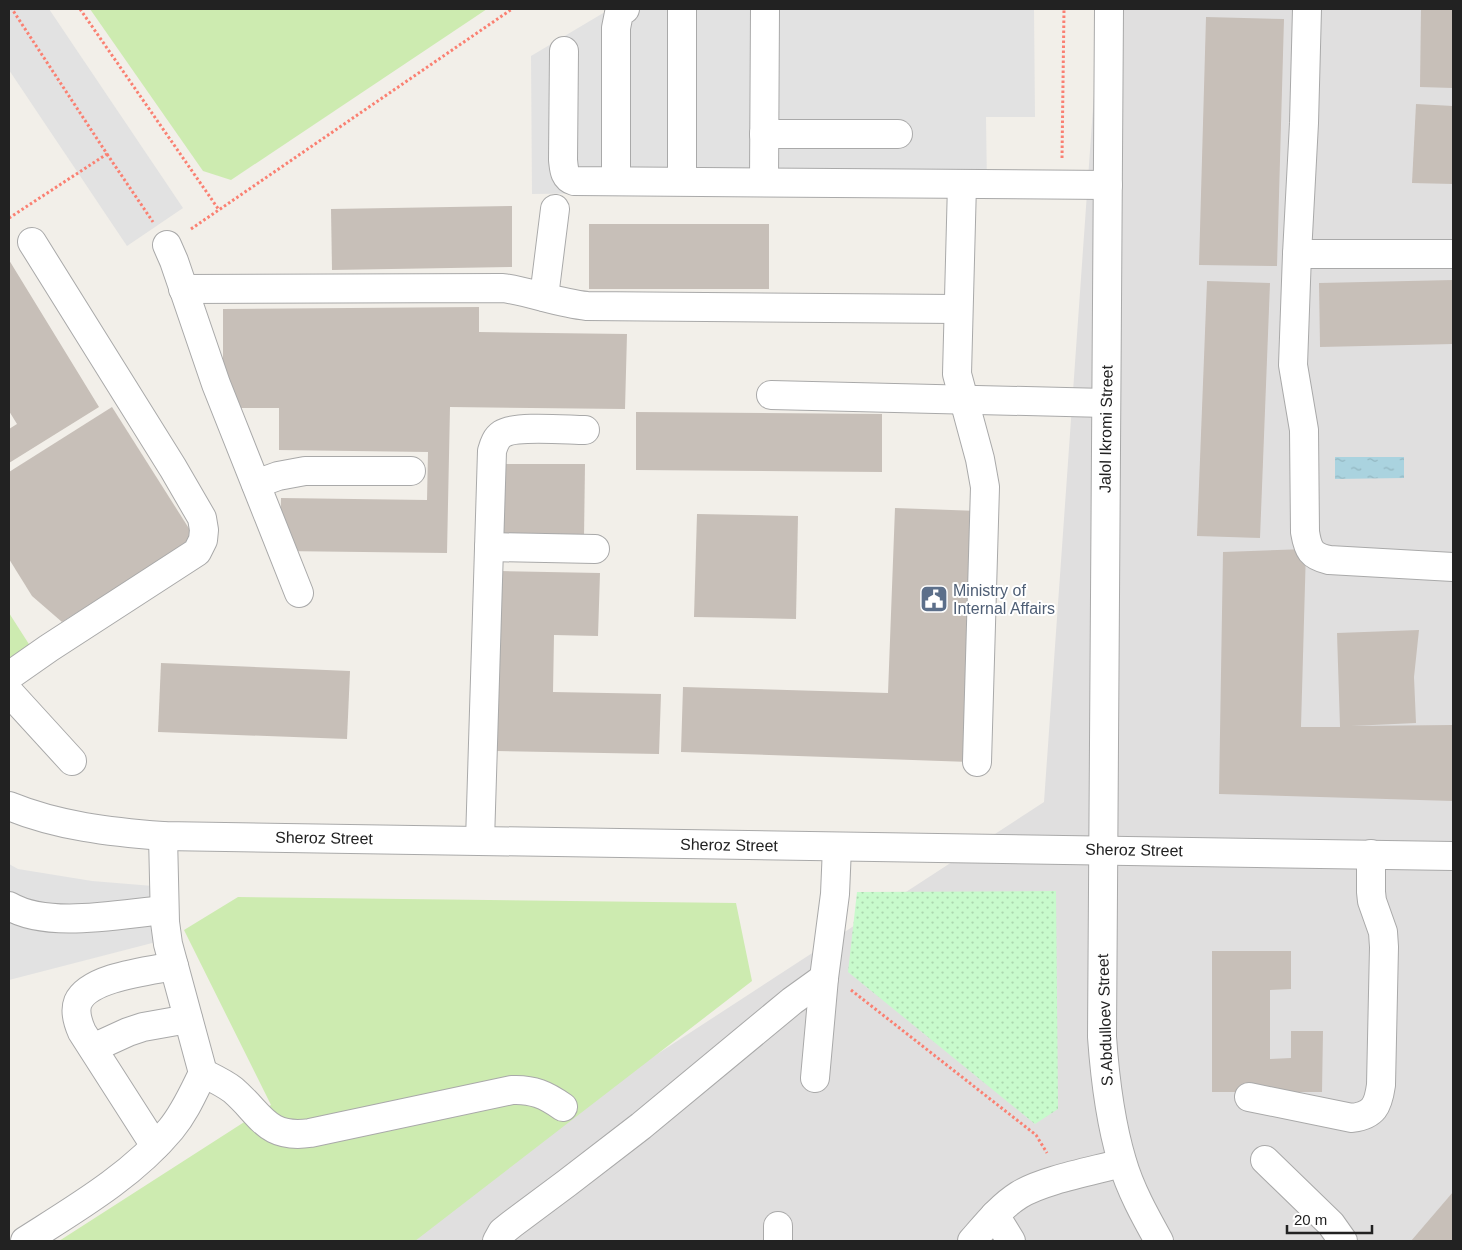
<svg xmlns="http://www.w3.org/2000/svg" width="1462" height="1250" font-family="Helvetica,sans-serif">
	<defs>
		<pattern id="park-dots" width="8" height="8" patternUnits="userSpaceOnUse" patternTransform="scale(1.25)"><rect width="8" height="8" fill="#c8facc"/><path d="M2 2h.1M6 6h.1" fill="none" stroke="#acd6af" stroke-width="1.8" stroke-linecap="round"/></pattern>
		<pattern id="water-ripples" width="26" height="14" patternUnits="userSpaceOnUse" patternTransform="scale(1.25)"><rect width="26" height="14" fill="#aad3df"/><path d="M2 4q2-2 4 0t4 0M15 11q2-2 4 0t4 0" fill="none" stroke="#92b5bf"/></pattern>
	</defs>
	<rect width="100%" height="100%" fill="#f2efe9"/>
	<path fill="#e0dfdf" d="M1100 9H1453V1241H393L530 1137 1044 802Z"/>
	<g fill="#cdebb0">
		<path d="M90 9H487L231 180 203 171Z"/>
		<path d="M9 613 34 652 9 670Z"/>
		<path d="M238 897 736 903 752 981 415 1241H59L271 1105 184 930Z"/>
	</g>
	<path fill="url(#park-dots)" d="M1056 891 1058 1109 1035 1124 848 972 857 892Z"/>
	<g fill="#e2e2e2">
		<path d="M9 9H49L183 208 127 246 9 70Z"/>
		<path d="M610 9H1034L1035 117H986L987 188 532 194 531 56Z"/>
		<path d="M9 864 18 869 92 881 153 886 160 941 9 980Z"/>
	</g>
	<path fill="url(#water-ripples)" d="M1335 457H1404V478L1335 479Z"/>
	<g fill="#c7bfb8">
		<path d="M1421 9H1453V88L1420 87Z"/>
		<path d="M1206 17 1284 19 1277 266 1199 265Z"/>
		<path d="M1416 104 1453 106V184L1412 183Z"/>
		<path d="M512 206V267L332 270 331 209Z"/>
		<rect x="589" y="224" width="180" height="65"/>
		<path d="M9 260 99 407 9 463V429L17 424 9 411Z"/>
		<path d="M1453 280V344L1320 347 1319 283Z"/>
		<path d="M1207 281 1270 283 1260 538 1197 536Z"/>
		<path d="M479 307V332L627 334 625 409 450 407 447 553 280 551 281 498 427 500 428 452 279 450V408H223V309Z"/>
		<path d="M112 407 195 538 62 622 32 596 9 559V472Z"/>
		<path d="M636 412 882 414V472L636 470Z"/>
		<path d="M504 464H585L584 538H503Z"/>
		<path d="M895 508 979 511 970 762 681 752 683 687 888 693Z"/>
		<path d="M697 514 798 516 796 619 694 617Z"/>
		<path d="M1306 549 1301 727H1340L1337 633 1419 630 1414 677 1416 723 1351 726 1453 725V801L1219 794 1223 552Z"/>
		<path d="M500 571 600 573 598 636 554 635 553 692 661 694 659 754 496 751Z"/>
		<path d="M161 663 350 671 347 739 158 732Z"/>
		<path d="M1212 951H1291V989L1270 990V1059L1291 1058V1031H1323L1322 1092H1212Z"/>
		<path d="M1453 1192V1241H1411Z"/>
	</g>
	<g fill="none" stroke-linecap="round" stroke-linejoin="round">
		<defs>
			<g id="minor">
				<path d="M1109 9 1102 1037C1105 1079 1110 1121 1122 1161 1130 1189 1145 1216 1159 1241"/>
				<path d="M1307 9 1304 123 1297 254H1453"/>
				<path d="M564 51 563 160C564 169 564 178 574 181L1108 185"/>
				<path d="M764 134H898"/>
				<path d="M616 181V28L619 13 625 9"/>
				<path d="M682 181V9"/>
				<path d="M764 181 765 9"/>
				<path d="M962 184 957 374 980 459 985 487 977 762"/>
				<path d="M167 245 174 261 216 384 299 593"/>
				<path d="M1297 254 1293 365 1304 430 1305 532C1308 550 1311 556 1329 560L1453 567"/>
				<path d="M183 289 503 288C531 292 558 303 587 306L958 309"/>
				<path d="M544 297 555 209"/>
				<path d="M771 395 1106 403"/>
				<path d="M256 484 278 476 305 471H411"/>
				<path d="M489 547 595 549"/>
				<path d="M9 676 49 648 197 552 203 540 204 530 202 518 173 468 32 242"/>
				<path d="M9 692 72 761"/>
				<path d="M9 806C58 826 110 832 163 836L1453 856"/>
				<path d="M480 841 492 451C494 444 496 438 502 434 515 425 568 430 585 430"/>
				<path d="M9 906C48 929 120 914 164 910"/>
				<path d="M93 1048 128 1032 143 1027 188 1019"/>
				<path d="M203 1073C213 1078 224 1083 233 1090 262 1115 266 1139 310 1133L512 1090C533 1089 546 1095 563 1107"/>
				<path d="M815 1078 824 978 835 894 837 847"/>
				<path d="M1249 1097 1352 1118C1374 1115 1378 1106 1381 1085L1384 947 1383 932 1372 901 1371 892V854"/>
				<path d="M155 1146 82 1032C78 1023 74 1012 78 1002 89 977 149 971 174 966"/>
				<path d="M1265 1160 1331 1224 1343 1241"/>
				<path d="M995 1215 1011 1241"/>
				<path d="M778 1226V1241"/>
				<path d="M25 1241C75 1209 132 1176 171 1129 185 1112 193 1093 203 1073L168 944 165 922 163 836"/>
				<path d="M497 1241 502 1232 512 1224 567 1183 641 1126 792 1001 824 978"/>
				<path d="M972 1241C986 1225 1000 1207 1019 1195 1043 1180 1093 1171 1122 1163"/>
			</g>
		</defs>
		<use href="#minor" stroke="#a9a9a9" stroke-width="30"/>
		<g stroke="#fa8072" stroke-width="3" stroke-dasharray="2.5 2.5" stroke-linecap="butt">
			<path d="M80 9 219 210"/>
			<path d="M107 154 153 222"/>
			<path d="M1062 158 1064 9"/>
			<path d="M9 218 107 154 12 9"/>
			<path d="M191 229 512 9"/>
			<path d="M851 990 1036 1135 1047 1153"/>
		</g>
		<use href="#minor" stroke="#fff" stroke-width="28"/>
	</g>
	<defs>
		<symbol id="civic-square" viewBox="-11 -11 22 22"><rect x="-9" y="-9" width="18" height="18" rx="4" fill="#5c6f8a" stroke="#fff"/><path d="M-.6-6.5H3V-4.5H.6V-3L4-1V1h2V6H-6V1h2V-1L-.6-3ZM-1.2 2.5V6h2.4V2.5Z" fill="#fff"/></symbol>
	</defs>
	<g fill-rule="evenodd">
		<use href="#civic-square" x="918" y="583" width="32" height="32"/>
	</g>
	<g text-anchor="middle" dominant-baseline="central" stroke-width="4" stroke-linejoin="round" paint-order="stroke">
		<g font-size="16" fill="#222" stroke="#fff">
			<text transform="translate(1106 429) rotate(-89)">Jalol Ikromi Street</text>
			<text transform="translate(324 838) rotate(1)">Sheroz Street</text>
			<text transform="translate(729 845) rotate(1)">Sheroz Street</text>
			<text transform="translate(1134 850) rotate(1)">Sheroz Street</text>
			<text transform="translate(1105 1020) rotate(-92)">S.Abdulloev Street</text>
		</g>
		<g font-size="16" fill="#4e5e75" stroke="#fff" text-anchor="start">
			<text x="953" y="590">Ministry of<tspan x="953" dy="18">Internal Affairs</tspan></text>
		</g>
	</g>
	<rect width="1462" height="1250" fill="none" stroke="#222222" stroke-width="20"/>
	<path d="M1287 1225v8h85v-8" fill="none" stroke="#222222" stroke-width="2.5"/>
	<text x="1294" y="1225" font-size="15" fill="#222222" stroke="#ffffff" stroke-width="4" paint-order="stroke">20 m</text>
</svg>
